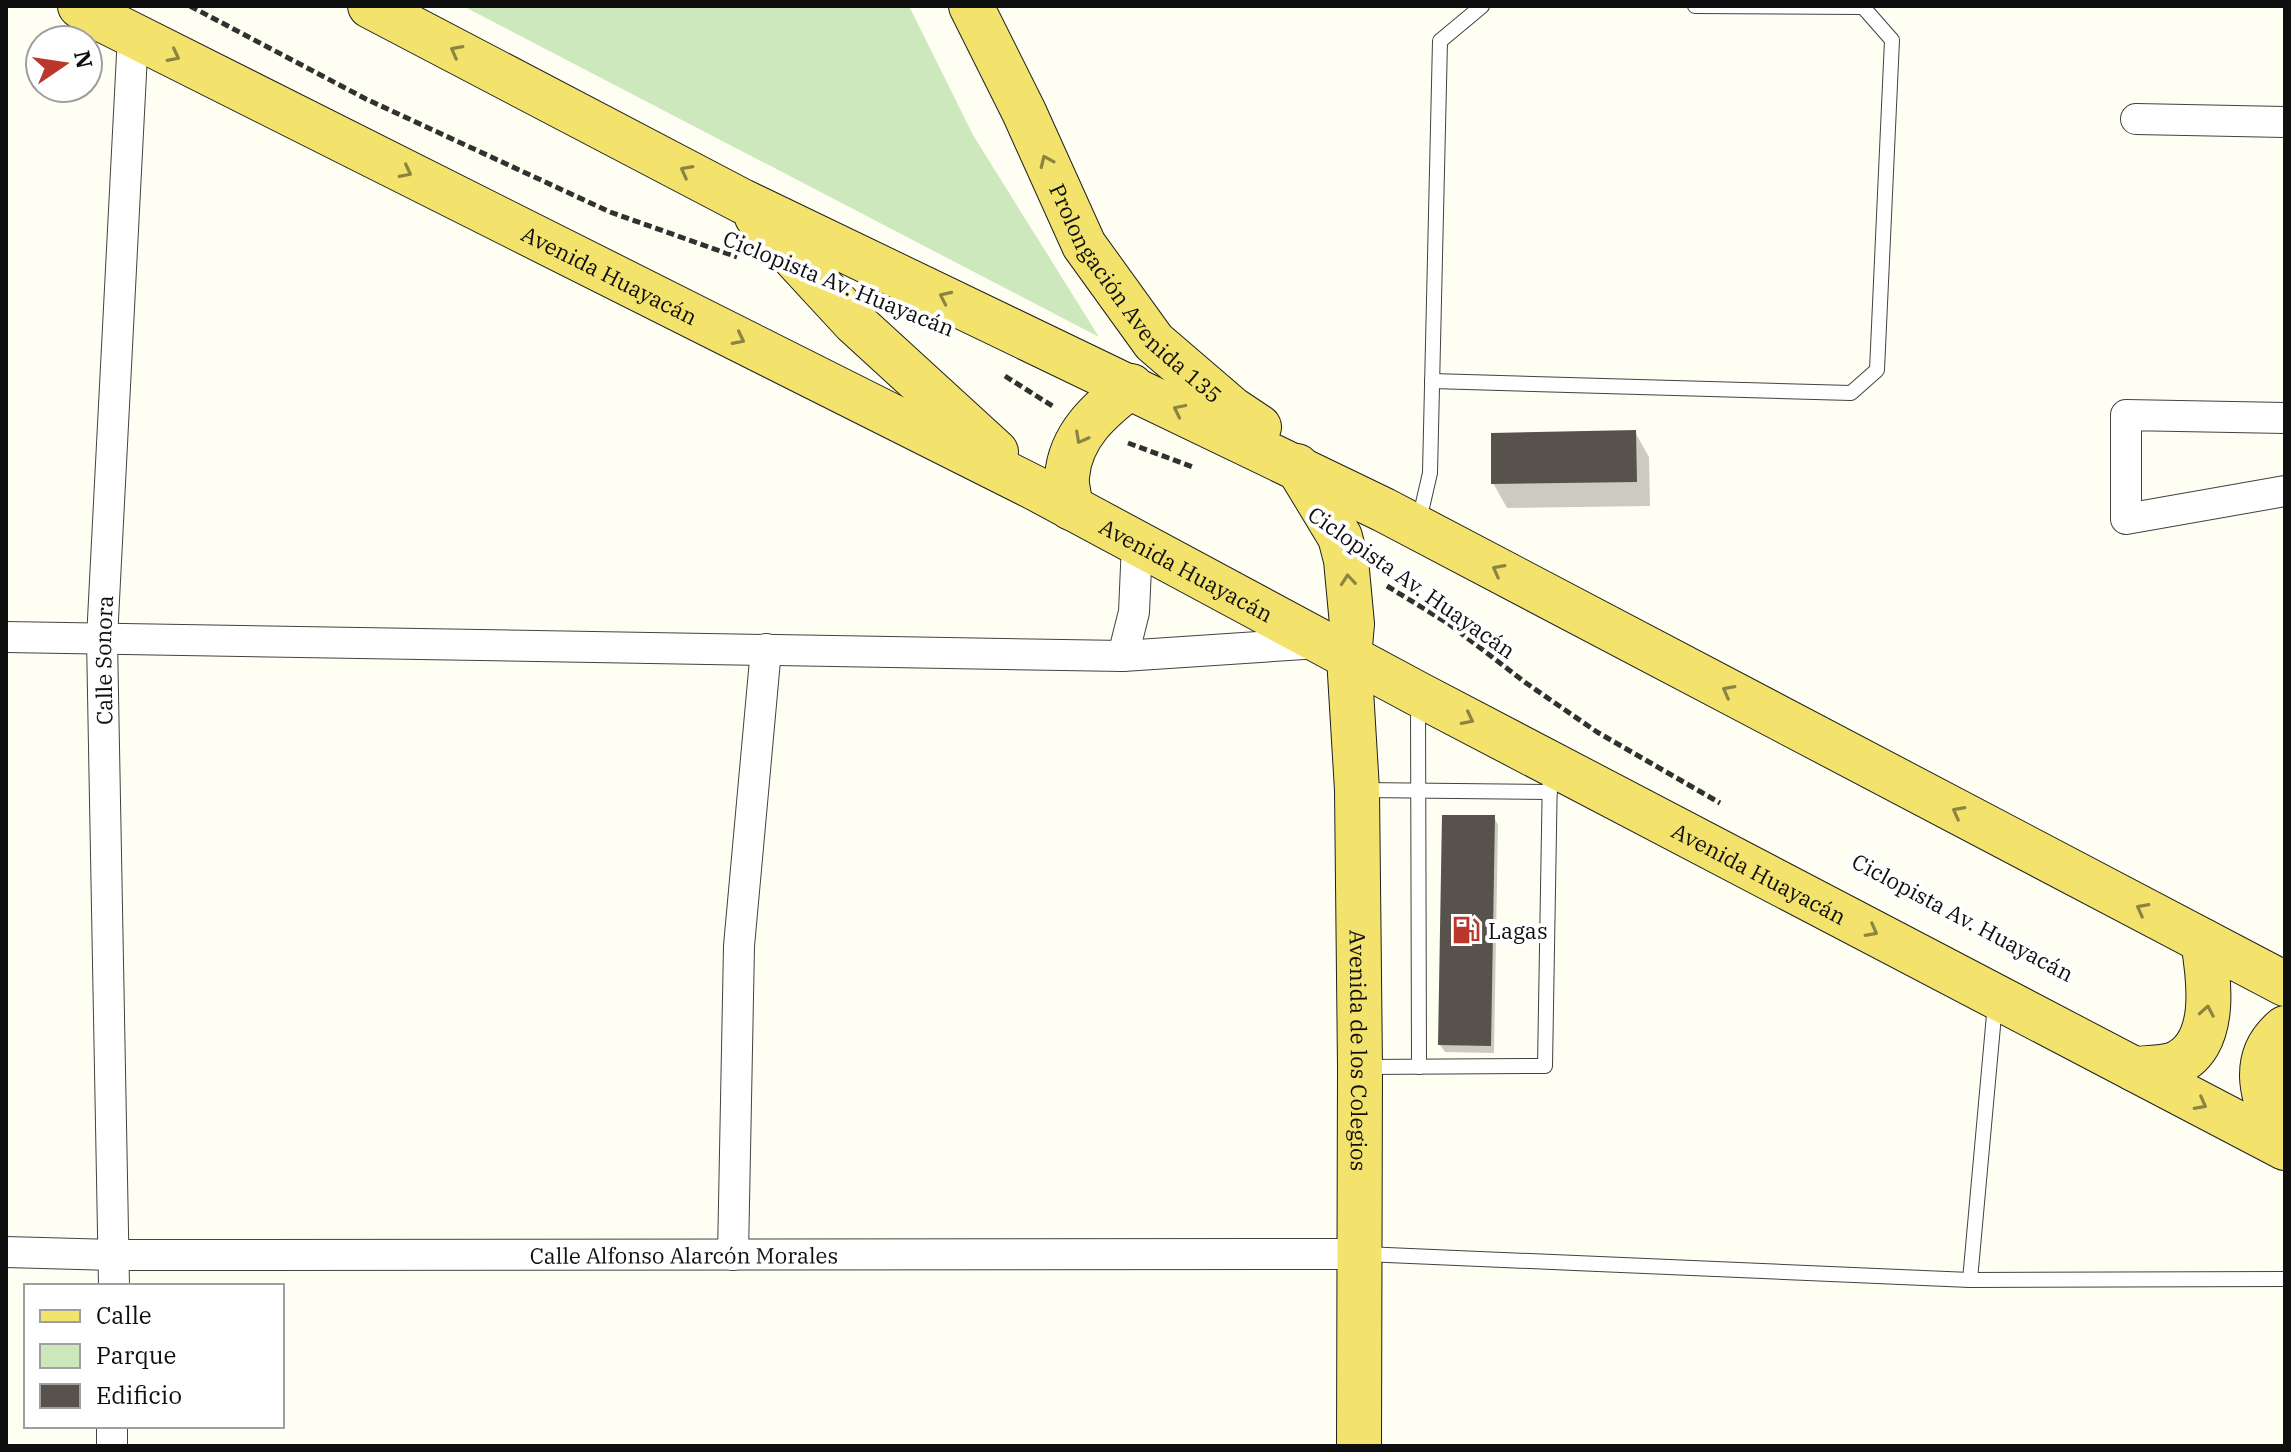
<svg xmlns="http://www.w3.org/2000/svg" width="2291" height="1452" font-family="'IBM Plex Serif',serif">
	<rect width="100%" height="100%" fill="#fefef2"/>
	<path fill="#cde8bc" d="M463 6H909L973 135 1099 337Z"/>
	<g fill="#0003">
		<path d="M1635 432 1649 457 1650 506 1507 508 1493 483Z"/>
		<path d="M1494 817 1498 825 1494 1053 1445 1052 1440 1045Z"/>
	</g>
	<g fill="#57524c">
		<path d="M1636 430 1637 482 1491 484V433Z"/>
		<path d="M1442 815H1495L1491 1046 1438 1045Z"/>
	</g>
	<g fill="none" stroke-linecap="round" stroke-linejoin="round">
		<defs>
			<g id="service">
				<path d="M1432 381 1851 393 1877 370 1892 40 1863 7 1695 6"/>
				<path d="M1418 525 1430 473 1440 41 1482 6"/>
				<path d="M1418 703 1419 1067"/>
				<path d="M1363 790 1550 792"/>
				<path d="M1365 1067 1545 1066 1550 771"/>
				<path d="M1364 1254 1970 1280 1995 1004"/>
				<path d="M1970 1280 2285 1279"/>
			</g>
			<g id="minor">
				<path d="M2136 119 2285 122"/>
				<path d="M2285 418 2126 415V519L2285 491"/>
				<path d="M6 637 1123 656 1319 643"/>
				<path d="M1123 656 1134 612 1137 544"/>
				<path id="s1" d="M6 1252 114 1255 1360 1254"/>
				<path d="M733 1255 739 946 766 649"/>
				<path id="s2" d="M114 1286 102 639 133 35"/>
				<path d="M112 1446V1426"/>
			</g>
			<g id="primary">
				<path id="s3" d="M80 6 103 20 1035 488 1418 694 2285 1148"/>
				<path d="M370 6 742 201 1384 510 2285 984"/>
				<path id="s4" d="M971 6 1024 112 1084 245 1154 342 1232 409 1259 427"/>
				<path d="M757 217 854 322 996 452"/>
				<path id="s5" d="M1297 466 1340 537 1346 560 1352 624 1349 657 1357 790 1360 1067 1359 1446"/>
				<path d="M1071 508C1070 498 1066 486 1067 477 1070 435 1101 409 1131 386"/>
				<path d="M2134 1069C2146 1068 2161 1068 2172 1065 2220 1049 2209 977 2203 941"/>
				<path d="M2284 1147C2267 1107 2244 1062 2285 1028"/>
			</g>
		</defs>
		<use href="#service" stroke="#424242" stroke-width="16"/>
		<use href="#minor" stroke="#424242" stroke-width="32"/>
		<use href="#primary" stroke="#202020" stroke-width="46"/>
		<g stroke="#313131" stroke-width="5" stroke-dasharray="8 4" stroke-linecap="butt">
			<path d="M190 6 366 99 610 212 737 257"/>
			<path d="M1005 376 1054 407"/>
			<path d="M1128 443 1193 467"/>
			<path d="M1387 586 1449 624 1526 683 1597 732 1720 803"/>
		</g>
		<use href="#service" stroke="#fff" stroke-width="14"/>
		<use href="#minor" stroke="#fff" stroke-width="30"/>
		<use href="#primary" stroke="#f3e36d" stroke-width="44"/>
	</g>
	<defs><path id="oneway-chevron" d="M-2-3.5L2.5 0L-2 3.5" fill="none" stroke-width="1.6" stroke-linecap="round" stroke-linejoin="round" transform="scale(2)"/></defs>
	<g stroke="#8c8443">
		<use href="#oneway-chevron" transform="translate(456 51) rotate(-152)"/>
		<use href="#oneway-chevron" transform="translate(174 56) rotate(27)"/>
		<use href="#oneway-chevron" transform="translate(1046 161) rotate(-114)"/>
		<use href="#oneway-chevron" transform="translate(686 171) rotate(-152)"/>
		<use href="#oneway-chevron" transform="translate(406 172) rotate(27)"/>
		<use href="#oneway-chevron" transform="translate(945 297) rotate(-155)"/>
		<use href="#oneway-chevron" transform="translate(739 339) rotate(27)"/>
		<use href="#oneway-chevron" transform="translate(1179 410) rotate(-154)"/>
		<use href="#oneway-chevron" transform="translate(1081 438) rotate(118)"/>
		<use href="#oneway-chevron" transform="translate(1498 570) rotate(-152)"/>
		<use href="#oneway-chevron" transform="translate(1348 580) rotate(-95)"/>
		<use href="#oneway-chevron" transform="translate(1728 691) rotate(-152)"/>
		<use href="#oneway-chevron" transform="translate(1468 719) rotate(27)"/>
		<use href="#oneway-chevron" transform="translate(1958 812) rotate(-152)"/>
		<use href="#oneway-chevron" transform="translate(2142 909) rotate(-152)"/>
		<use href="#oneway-chevron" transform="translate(1872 931) rotate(28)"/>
		<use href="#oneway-chevron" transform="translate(2207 1011) rotate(-80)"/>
		<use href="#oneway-chevron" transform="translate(2201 1104) rotate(28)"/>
	</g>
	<defs>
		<symbol id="fuel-bare" viewBox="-9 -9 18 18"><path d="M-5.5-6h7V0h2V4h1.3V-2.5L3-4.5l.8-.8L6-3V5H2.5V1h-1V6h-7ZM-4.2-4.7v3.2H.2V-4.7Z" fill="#bb372c" stroke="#fff" stroke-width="2.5" paint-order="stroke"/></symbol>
	</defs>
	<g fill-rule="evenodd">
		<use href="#fuel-bare" x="1446" y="910" width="40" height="40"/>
	</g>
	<g text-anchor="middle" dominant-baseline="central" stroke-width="8" stroke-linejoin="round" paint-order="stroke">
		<g font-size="22" fill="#0f0f0f" stroke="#fff">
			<text stroke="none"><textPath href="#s3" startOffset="594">Avenida Huayacán</textPath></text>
			<text transform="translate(839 283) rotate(22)">Ciclopista Av. Huayacán</text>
			<text stroke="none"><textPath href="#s4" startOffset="334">Prolongación Avenida 135</textPath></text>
			<text stroke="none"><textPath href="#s3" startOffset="1242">Avenida Huayacán</textPath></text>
			<text transform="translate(1412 582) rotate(35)">Ciclopista Av. Huayacán</text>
			<text stroke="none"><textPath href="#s2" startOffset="626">Calle Sonora</textPath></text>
			<text stroke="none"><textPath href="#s3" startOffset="1890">Avenida Huayacán</textPath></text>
			<text transform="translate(1963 917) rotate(28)">Ciclopista Av. Huayacán</text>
			<text stroke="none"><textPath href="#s5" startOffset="598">Avenida de los Colegios</textPath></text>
			<text stroke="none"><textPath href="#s1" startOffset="678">Calle Alfonso Alarcón Morales</textPath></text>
		</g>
		<g font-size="22" fill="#0f0f0f" stroke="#fff" text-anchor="start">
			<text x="1488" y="930">Lagas</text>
		</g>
	</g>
	<rect width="2291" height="1452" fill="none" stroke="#0f0f0f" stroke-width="16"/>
	<rect x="24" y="1284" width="260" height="144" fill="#ffffff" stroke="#9f9f9f" stroke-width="2"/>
	<rect x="40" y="1310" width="40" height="12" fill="#f3e36d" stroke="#9f9f9f" stroke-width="2"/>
	<text x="96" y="1324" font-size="24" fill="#0f0f0f">Calle</text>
	<rect x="40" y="1344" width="40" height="24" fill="#cde8bc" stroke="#9f9f9f" stroke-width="2"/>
	<text x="96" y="1364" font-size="24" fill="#0f0f0f">Parque</text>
	<rect x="40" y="1384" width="40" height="24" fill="#57524c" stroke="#9f9f9f" stroke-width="2"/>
	<text x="96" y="1404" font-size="24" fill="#0f0f0f">Edificio</text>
	<g transform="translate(64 64) rotate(77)"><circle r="38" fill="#ffffff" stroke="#9f9f9f" stroke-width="2"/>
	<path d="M0-6L14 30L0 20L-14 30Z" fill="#bb372c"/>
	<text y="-12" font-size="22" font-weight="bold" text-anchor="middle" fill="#0f0f0f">N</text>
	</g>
</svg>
